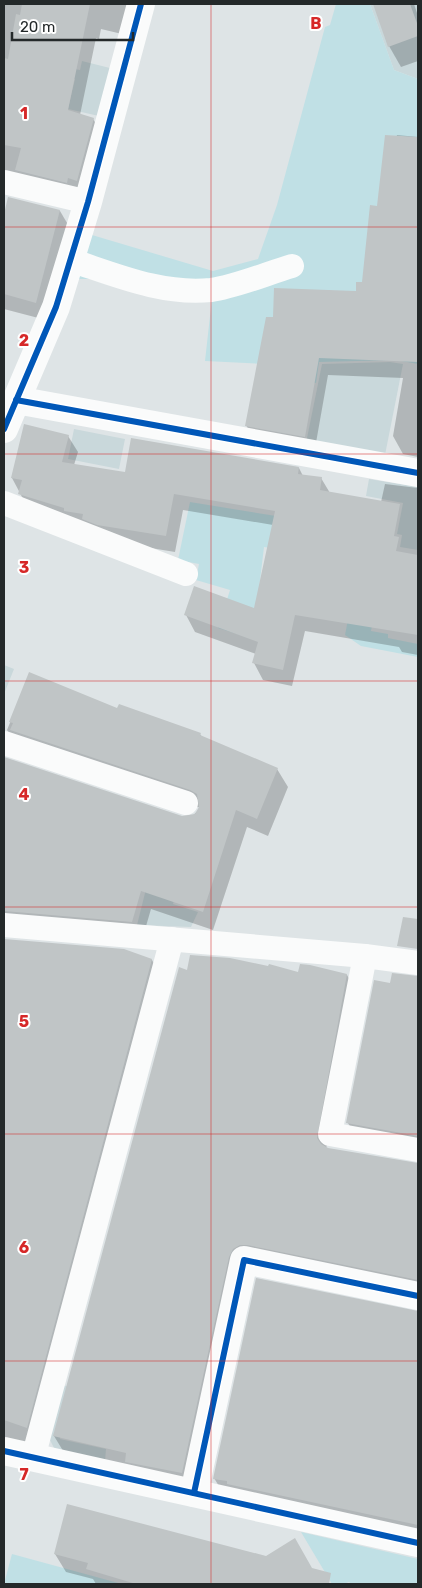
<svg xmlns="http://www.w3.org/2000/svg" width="422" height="1588" font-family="Rubik,sans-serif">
	<rect width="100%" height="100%" fill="#dee4e6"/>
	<g fill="#c9d8db">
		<path d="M370 4H418V79L394 70Z"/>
		<path d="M82 61 110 68 99 116 68 109 75 79H72L75 69 80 70Z"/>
		<path d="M390 362 403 364 385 455 306 443 322 364Z"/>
		<path d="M74 429 125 439 119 469 68 459Z"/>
		<path d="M369 479 418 487V550L400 547 402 535 397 534 403 503 366 496Z"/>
		<path d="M4 665 14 669 4 694Z"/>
		<path d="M148 881 177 890 173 904 198 912 191 927 137 925Z"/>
		<path d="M62 1385 71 1387 60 1439 106 1449 105 1462 56 1452 48 1436Z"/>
	</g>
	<g fill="#c0e0e5">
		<path d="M336 4H370L394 70 418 79V364L396 360 319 362 316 383 265 373V364L205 361 212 298 96 279H78L92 235 213 271 258 259 277 205 325 27 330 25Z"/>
		<path d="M190 502 276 516 270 548 264 547 253 639 218 628 230 590 196 580 199 564 178 560Z"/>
		<path d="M386 550 371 631 388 634V638L418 644V657L361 646 345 635 360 557Z"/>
		<path d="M301 1532 418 1559V1584H351L349 1582 344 1584H332Z"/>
		<path d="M12 1554 122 1584H4Z"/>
	</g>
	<g fill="#0003">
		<path d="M4 4H130L122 34 101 29 99 39 96 38 80 115 93 119 104 137 87 198 4 178Z"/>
		<path d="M374 4H414L418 16V61L401 67 389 46Z"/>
		<path d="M397 135 418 137V457L403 454 393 436 403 378 328 375 314 454 256 443 246 425 363 284 378 207Z"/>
		<path d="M9 199 60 211 70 228 46 320 4 309V219Z"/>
		<path d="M68 436 78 452 74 465 126 473 299 468 303 476 321 478 330 493 381 502 385 484 418 488V655L402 652 399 647 305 631 292 686 263 680 254 663 256 654 195 632 186 615 255 610 273 525 183 510 175 552 108 541 29 510 12 478Z"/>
		<path d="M30 674 118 710 200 734 202 737 277 769 288 787 268 836 247 827 213 930 151 909 142 940 4 935V758L181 817 190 818 201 808 18 748 7 730Z"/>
		<path d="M4 940 124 950 152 960 162 978 37 1446 4 1449Z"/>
		<path d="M188 971 347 975 357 993 326 1149 418 1165V1295L258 1262 192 1490 65 1454 54 1436Z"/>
		<path d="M393 975 418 978V1153L358 1140 348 1123Z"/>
		<path d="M418 1312V1541L225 1496 214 1478Z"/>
		<path d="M295 1540 320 1584H96L93 1579 66 1572 55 1554 266 1558Z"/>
	</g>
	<g fill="#c0c5c6">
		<path d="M22 4H90L68 110 94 118 77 181 68 178 67 183 15 170 21 148 4 145V58L8 59 16 14 20 15Z"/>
		<path d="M373 4H410L418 26V36L388 47Z"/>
		<path d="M385 135 418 137V362L319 358 305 437 245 426 266 317H273L274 288 356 291V282H362L370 205 377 206Z"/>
		<path d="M8 197 60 210 36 303 4 294V214Z"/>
		<path d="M24 424 69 435 62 462 125 472 131 438 299 467 298 474 322 477 320 490 400 504 394 536 399 537 396 551 418 555V635L295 615 283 670 252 663 258 642 184 615 194 586 254 608 275 511 174 494 166 536 97 525 82 519 83 514 64 511V508L18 494 22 480 11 478Z"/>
		<path d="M29 672 117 708 119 704 201 733 200 735 278 768 257 819 236 810 203 912 141 891 132 922 4 911V757L182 816 195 814 199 807 197 794 190 790 10 730 13 723 9 722Z"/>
		<path d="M403 917 418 919V949L397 946Z"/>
		<path d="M4 939 124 949 152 959 27 1428 4 1420Z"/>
		<path d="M190 955 230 958 268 966 269 964 298 972 300 964 310 965 347 974 317 1138 321 1144 328 1148 418 1163V1280L247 1245H240L233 1249 229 1257 182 1473 125 1462 126 1453 53 1436 179 967 187 970Z"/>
		<path d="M392 973 418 976V1136L346 1123 374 980 390 983Z"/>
		<path d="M256 1278 418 1311V1525L227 1484V1481L213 1479Z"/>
		<path d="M67 1504 266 1556 295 1538 312 1568 331 1573 329 1584H136L86 1569 88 1563 54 1554Z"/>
	</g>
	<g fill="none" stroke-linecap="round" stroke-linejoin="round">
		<g stroke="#fafbfb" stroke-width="24">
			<path d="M4 182 88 202"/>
			<path d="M70 260C116 275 162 295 211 290 235 287 268 273 292 266"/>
			<path d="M4 503 186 574"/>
			<path d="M4 743 186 803"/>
			<path d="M4 925 365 956 418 963"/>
			<path d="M365 956 330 1134 418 1150"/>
			<path d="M33 1458 172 939"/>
		</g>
		<g stroke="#fafbfb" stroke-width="28">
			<path d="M16 400 418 473"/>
			<path d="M4 429 56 307 88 202 141 4"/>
			<path d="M4 1451 418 1543"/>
			<path d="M194 1493 244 1260 418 1296"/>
		</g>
		<defs>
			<g id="cycleway">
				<path d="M16 400 418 473"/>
				<path d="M4 429 56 307 88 202 141 4"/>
				<path d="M4 1451 418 1543"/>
				<path d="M194 1493 244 1260 418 1296"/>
			</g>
		</defs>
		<use href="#cycleway" stroke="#fff" stroke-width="9"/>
		<use href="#cycleway" stroke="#0057b8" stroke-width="6"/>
	</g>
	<path fill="none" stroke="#d62828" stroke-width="1" stroke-opacity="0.55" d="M211 4V1584M4 227H418M4 454H418M4 681H418M4 907H418M4 1134H418M4 1361H418"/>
	<g font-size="16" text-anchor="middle" font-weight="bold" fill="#d62828" stroke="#fff" stroke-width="4" stroke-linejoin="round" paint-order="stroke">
		<text x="316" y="29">B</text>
		<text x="24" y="119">1</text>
		<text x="24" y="346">2</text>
		<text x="24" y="573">3</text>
		<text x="24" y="800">4</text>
		<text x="24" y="1027">5</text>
		<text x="24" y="1253">6</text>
		<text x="24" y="1480">7</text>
	</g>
	<rect width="422" height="1588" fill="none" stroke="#24292a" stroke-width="10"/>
	<path d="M12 32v8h121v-8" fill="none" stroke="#24292a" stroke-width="2.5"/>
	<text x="20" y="32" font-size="15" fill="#24292a" stroke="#ffffff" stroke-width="4" paint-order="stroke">20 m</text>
</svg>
